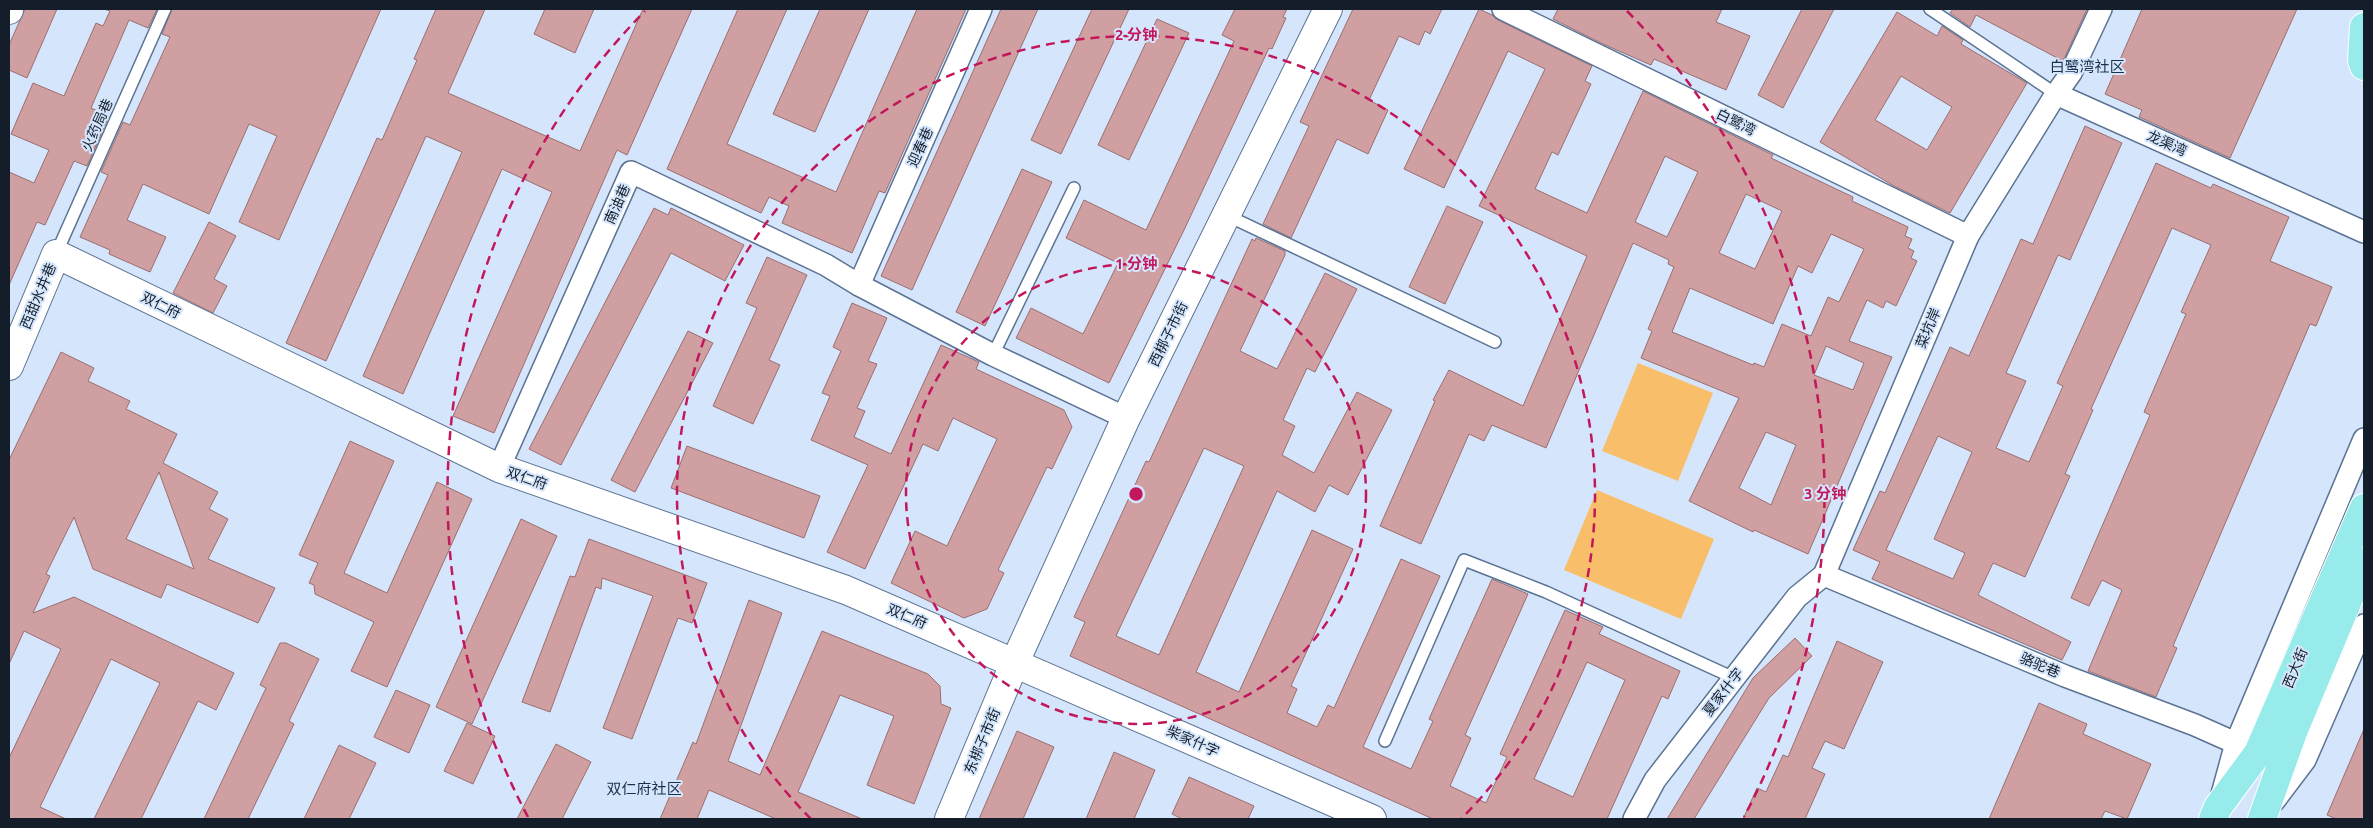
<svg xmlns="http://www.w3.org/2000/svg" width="2373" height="828" font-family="Ubuntu,'Noto Sans SC',sans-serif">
	<rect width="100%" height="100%" fill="#d5e6fc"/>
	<g fill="#f8be69">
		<path d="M1638 363 1713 393 1678 481 1602 451Z"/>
		<path d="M1597 490 1714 539 1681 619 1564 570Z"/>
	</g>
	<g fill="#d09fa1" stroke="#9b6e70" fill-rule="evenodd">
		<path d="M25 9H57L27 78 9 70V45Z"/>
		<path d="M104 9H157L148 28 129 20 91 108 109 116 87 166 74 161 45 225 37 222 9 285V172L34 183 49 150 11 134 33 83 64 96 96 23 103 26 110 11Z"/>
		<path d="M172 9H381L279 240 239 222 277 136 249 124 209 214 143 184 127 220 166 237 150 272 109 254 110 250 80 237 108 175 101 172 123 122 130 125 170 37 162 34Z"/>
		<path d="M436 9H485L448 93 580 151 643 9H692L627 155 617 150 494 433 453 416 552 192 502 169 403 394 363 376 462 152 426 136 326 361 286 343 377 138 382 140 417 60 414 59Z"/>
		<path d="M545 9H594L575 53 534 34Z"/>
		<path d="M738 9H787L727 144 836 192 917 9H966L885 193 879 191 852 253 782 223 789 206 769 197 761 213 667 169Z"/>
		<path d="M820 9H869L815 132 773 114Z"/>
		<path d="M1001 9H1038L912 290 881 276Z"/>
		<path d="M1092 9H1129L1061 154 1031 140Z"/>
		<path d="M1235 9H1287L1283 17 1286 18 1272 49 1269 48 1185 228 1109 383 1016 338 1031 308 1083 334 1118 263 1066 238 1084 200 1146 230 1234 41 1222 35Z"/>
		<path d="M1353 9H1442L1430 34 1425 31 1419 45 1399 36 1369 100 1388 110 1368 154 1337 139 1291 238 1263 224 1309 126 1300 122Z"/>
		<path d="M1479 9 1492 15 1498 20 1592 66 1585 81 1591 84 1558 155 1552 152 1535 189 1587 213 1643 91 1773 155 1771 158 1853 197 1852 201 1908 227 1905 236 1912 239 1908 248 1914 251 1911 258 1917 261 1896 306 1886 301 1883 308 1867 300 1849 341 1892 357 1808 554 1754 530 1753 532 1689 501 1739 398 1641 358 1652 331 1648 329 1674 267 1668 264 1669 260 1633 243 1546 448 1492 425 1484 441 1469 434 1421 544 1380 526 1435 401 1433 400 1449 370 1523 406 1587 256 1479 206 1545 69 1508 51 1444 188 1404 169ZM1665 156 1698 172 1667 237 1635 222ZM1746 194 1782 211 1755 269 1719 253ZM1831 234 1864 249 1839 302 1828 297 1811 336 1782 324 1764 367 1754 363 1753 365 1672 332 1690 288 1773 324 1798 266 1812 273ZM1826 346 1864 363 1853 390 1814 375ZM1766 432 1796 445 1771 505 1739 488Z"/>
		<path d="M1558 9H1722L1716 22 1750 36 1726 90 1654 59 1651 65 1603 44 1553 19Z"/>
		<path d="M1802 9H1834L1783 108 1758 95Z"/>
		<path d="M1953 9H2087L2063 61 1976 15 1970 27 1950 13Z"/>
		<path d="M2142 9H2297L2230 158 2139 117 2142 110 2105 94Z"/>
		<path d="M1897 12 1937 36 1942 26 1963 40 1961 44 2027 83 1950 213 1894 186 1820 142ZM1901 76 1952 107 1927 150 1875 120Z"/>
		<path d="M1157 19 1189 33 1129 160 1098 145Z"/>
		<path d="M2085 126 2122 143 2070 260 2058 255 2006 373 2026 381 1996 448 2029 462 2063 386 2057 383 2156 163 2211 188 2213 184 2289 217 2270 261 2332 287 2316 326 2310 324 2173 646 2177 648 2156 697 2088 671 2122 590 2102 580 2089 606 2071 598 2150 415 2144 412 2186 314 2181 312 2211 245 2172 228 2091 409 2093 410 2065 474 2070 476 2025 577 1993 563 1978 595 2071 642 2062 660 1872 579 1880 562 1853 550 1880 491 1885 493 1950 347 1969 356 2021 239 2033 244ZM1938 436 1972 452 1934 539 1965 553 1953 579 1886 550Z"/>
		<path d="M1022 169 1052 182 985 326 956 312Z"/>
		<path d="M1447 206 1483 222 1445 304 1409 287Z"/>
		<path d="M654 208 668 215 671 208 744 245 725 281 671 253 561 465 529 449Z"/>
		<path d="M209 222 236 236 214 279 227 286 213 313 173 293Z"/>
		<path d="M1256 238 1285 251V255L1240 351 1277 369 1325 273 1357 289 1315 372 1307 368 1283 420 1295 426 1282 455 1314 473 1357 392 1392 410 1348 495 1329 485 1315 512 1277 491 1196 672 1239 692 1312 530 1353 549 1291 686 1297 689 1287 713 1317 727 1328 705 1334 708 1401 559 1440 576 1363 747 1411 769 1433 721 1429 719 1492 579 1528 594 1465 735 1471 738 1450 786 1486 803 1507 757 1500 754 1565 610 1603 627 1599 634 1680 671 1668 699 1662 696 1607 819H1433L1070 656 1085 622 1074 617 1146 461 1149 462 1252 239 1255 241ZM1204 448 1244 466 1159 655 1116 636ZM1587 662 1625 680 1573 797 1534 779Z"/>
		<path d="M767 257 807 275 769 360 780 365 753 424 713 406 757 308 746 303Z"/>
		<path d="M852 303 887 318 868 361 877 364 857 408 865 411 854 437 891 454 941 345 979 362 976 369 1064 410 1072 427 1052 469 1047 467 998 570 1004 573 987 609 964 618 891 583 915 531 947 546 997 439 953 418 938 451 923 444 865 569 827 552 868 465 811 440 830 396 822 393 841 351 833 347Z"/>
		<path d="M688 331 713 343 635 492 611 480Z"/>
		<path d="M61 352 94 368 88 381 130 401 126 409 177 434 163 463 218 492 209 509 228 519 208 559 275 588 258 623 167 584 161 598 93 569 74 517 46 574 50 576 33 613 74 597 234 673 216 710 198 701 141 819H94L160 683 111 659 40 807 66 819H9V758L61 649 24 631 9 664V460ZM159 472 187 549 194 569 126 539Z"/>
		<path d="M350 441 394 461 344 573 387 593 437 482 472 499 387 687 351 671 374 622 315 594 314 585 309 583 318 563 299 555Z"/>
		<path d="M687 446 820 496 804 538 671 488Z"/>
		<path d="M521 519 557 536 472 724 436 707Z"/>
		<path d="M589 539 707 583 692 623 678 618 632 739 603 728 653 596 602 578 601 589 596 587 550 712 522 702 570 576 575 577Z"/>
		<path d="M749 600 782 613 728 761 760 775 822 631 928 674 940 686 941 704 951 708 914 804 867 785 894 716 840 695 798 792 862 819H776L709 790 697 819H660L693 742 696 744Z"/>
		<path d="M1795 638 1812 656 1769 698 1694 819H1667L1753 678Z"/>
		<path d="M1837 641 1883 662 1844 749 1825 741 1812 768 1825 774 1805 819H1743L1757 788 1766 792 1783 755 1788 757Z"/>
		<path d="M280 643H286L319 659 289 721 294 724 248 819H204L266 688 260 685Z"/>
		<path d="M396 690 430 705 409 753 374 737Z"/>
		<path d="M2039 703 2087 724 2083 734 2151 764 2127 819 2105 811 2101 819H1989Z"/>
		<path d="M467 723 495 736 473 784 444 771Z"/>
		<path d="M2364 729V819H2336L2327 815Z"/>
		<path d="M1017 731 1054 747 1023 819H979Z"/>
		<path d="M556 744 591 762 562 819H517Z"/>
		<path d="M339 745 376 763 349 819H304Z"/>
		<path d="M1114 752 1155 770 1134 819H1086Z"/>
		<path d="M1189 777 1254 806 1248 819H1182L1172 814Z"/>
	</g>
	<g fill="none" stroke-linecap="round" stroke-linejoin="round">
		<defs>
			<g id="service">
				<path d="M1930 9 2056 94"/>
				<path d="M1226 215 1495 342"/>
				<path d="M56 254 165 9"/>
				<path d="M993 355 1074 188"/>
				<path d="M1385 741 1464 560 1546 592 1734 678"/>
			</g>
			<g id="minor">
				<path d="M1503 9 1968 236"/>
				<path d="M2101 9 2071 73 2056 94 2364 232"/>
				<path d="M859 285 981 9"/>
				<path d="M499 468 631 172 826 265 859 285 993 355 1126 418"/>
				<path d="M1824 575 2065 676 2195 725 2258 753"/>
				<path d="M2221 798 2236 743 2364 439"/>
				<path d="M2274 801 2305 760 2364 625"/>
				<path d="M1634 819 1655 780 1797 597 1824 575 1968 236 2056 94"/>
			</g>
			<g id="tertiary">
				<path d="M9 10V9"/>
				<path d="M9 366 56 254 499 468 846 590 1372 819"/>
				<path d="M949 819 1015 662 1126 418 1328 9"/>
			</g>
			<g id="primary">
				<path d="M2364 27 2362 60 2364 66"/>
				<path d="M2213 819 2218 807 2258 753 2364 508"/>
				<path d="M2262 819 2293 732 2364 562"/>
			</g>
		</defs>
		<use href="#service" stroke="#5b7393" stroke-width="14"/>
		<use href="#minor" stroke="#5b7393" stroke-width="24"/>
		<use href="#tertiary" stroke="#5b7393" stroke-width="30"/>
		<use href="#primary" stroke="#fff" stroke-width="30"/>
		<use href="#service" stroke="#fff" stroke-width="11"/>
		<use href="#minor" stroke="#fff" stroke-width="21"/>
		<use href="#tertiary" stroke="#fff" stroke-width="28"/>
		<use href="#primary" stroke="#97ebeb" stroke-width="28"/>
	</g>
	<g fill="none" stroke="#c2185b" stroke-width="2.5" stroke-dasharray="9 6">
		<circle cx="1136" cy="494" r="230"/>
		<path d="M811 819A459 459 0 1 1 1461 819"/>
		<path d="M528 817A689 689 0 0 1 645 11M1627 11A689 689 0 0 1 1744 817"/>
	</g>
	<g text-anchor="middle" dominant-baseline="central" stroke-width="4" stroke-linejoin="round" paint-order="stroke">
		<g font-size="14" fill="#141e2b" stroke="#d5e6fc">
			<text transform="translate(1736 122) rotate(26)">白鹭湾</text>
			<text transform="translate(97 125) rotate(-66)">火药局巷</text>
			<text transform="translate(2167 143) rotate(24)">龙渠湾</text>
			<text transform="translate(920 147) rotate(-66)">迎春巷</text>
			<text transform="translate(617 204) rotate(-66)">南油巷</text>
			<text transform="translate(38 296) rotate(-67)">西甜水井巷</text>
			<text transform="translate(161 305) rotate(26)">双仁府</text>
			<text transform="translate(1928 328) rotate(-67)">菜坑岸</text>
			<text transform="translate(1168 334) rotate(-64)">西梆子市街</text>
			<text transform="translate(527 478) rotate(19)">双仁府</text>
			<text transform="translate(907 616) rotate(23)">双仁府</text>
			<text transform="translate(2040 665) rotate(23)">骆驼巷</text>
			<text transform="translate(2295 668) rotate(-67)">西大街</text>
			<text transform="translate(1723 692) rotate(-52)">夏家什字</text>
			<text transform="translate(982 741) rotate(-67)">东梆子市街</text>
			<text transform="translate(1193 741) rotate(24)">柴家什字</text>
		</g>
		<g font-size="15" fill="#192f4b" stroke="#d5e6fc">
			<text x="2087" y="66">白鹭湾社区</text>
			<text x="644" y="788">双仁府社区</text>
		</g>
	</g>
	<circle cx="1136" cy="494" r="8" fill="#c2185b" stroke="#d5e6fc" stroke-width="2.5"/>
	<g font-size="15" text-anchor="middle" font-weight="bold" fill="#c2185b" stroke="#d5e6fc" stroke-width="4" stroke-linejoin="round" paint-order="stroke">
		<text x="1136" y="40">2 分钟</text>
		<text x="1136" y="269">1 分钟</text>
		<text x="1825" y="499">3 分钟</text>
	</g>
	<rect width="2373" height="828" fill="none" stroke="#141e2b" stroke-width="20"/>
</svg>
